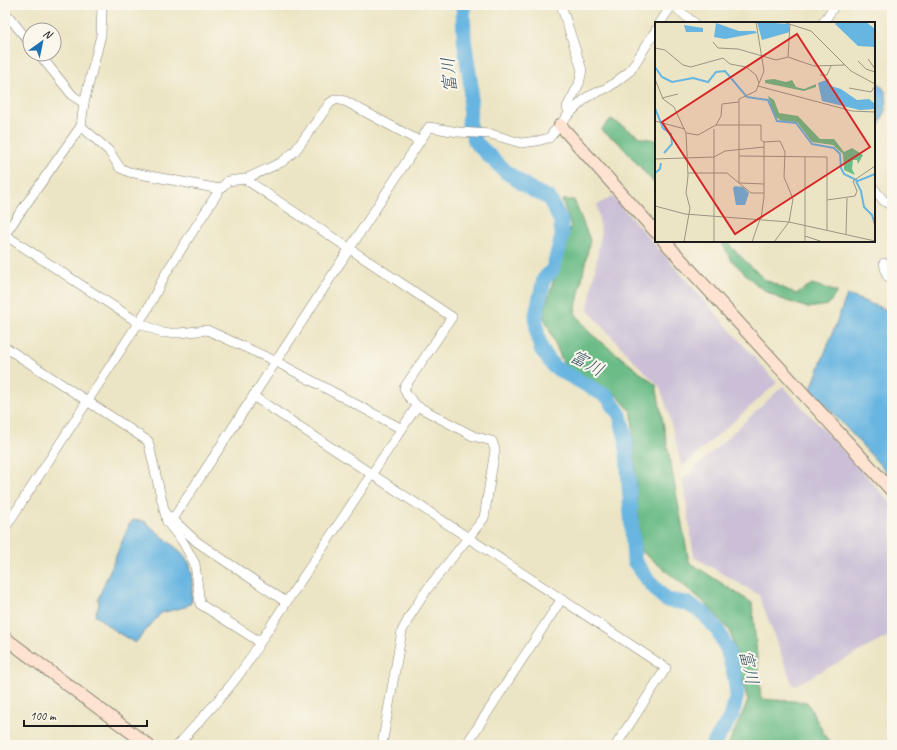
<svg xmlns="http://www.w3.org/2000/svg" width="897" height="750" font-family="Caveat,'Klee One',sans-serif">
	<rect width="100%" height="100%" fill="#fbf7ec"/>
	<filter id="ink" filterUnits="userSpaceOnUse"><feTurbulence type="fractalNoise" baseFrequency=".025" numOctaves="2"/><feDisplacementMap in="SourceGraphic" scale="8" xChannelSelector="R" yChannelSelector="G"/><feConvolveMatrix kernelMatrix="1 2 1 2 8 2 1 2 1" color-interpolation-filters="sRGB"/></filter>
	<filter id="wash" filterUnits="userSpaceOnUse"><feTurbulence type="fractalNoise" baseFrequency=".012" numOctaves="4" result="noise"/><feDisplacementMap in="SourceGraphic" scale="16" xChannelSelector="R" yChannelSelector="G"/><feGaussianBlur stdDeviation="0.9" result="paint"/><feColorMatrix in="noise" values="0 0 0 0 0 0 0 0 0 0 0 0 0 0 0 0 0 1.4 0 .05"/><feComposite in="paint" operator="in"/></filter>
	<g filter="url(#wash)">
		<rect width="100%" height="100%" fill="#ece5c5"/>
		<g fill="#cabfd6">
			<path d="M612 196 777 383 682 467 668 411 660 387 631 358 588 310 601 234 597 205Z"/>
			<path d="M783 386 892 504V641L887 637 793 686 759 595 694 557 683 479Z"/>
		</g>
		<g fill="#6cbc87" stroke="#446c52">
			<path d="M611 119 642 138 656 140V185L618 142 601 130Z"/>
			<path d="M562 200H574L590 240 575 313 590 333 656 385 689 562 752 603 761 699 807 702 830 745H728L748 701 730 631 703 601 640 550 632 413 617 395 564 365 543 314 571 226Z"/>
			<path d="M721 241H729L731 247 764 279 796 294 812 284 837 292 828 305 808 308 778 298 758 286 731 260Z"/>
		</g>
		<g fill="#67b5e1" stroke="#42687e">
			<path d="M874 80C897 95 883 114 875 135Z"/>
			<path d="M847 295C863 300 876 307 892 311V326L888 330 892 335V478L811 389Z"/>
			<path d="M133 520 144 521 181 552 189 563 192 574V599L190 604 185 607 161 613 135 643 112 629 95 615 99 604 98 599 129 525Z"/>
		</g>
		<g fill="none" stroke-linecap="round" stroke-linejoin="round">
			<path stroke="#67b5e1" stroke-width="15" d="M463 5 464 39 471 86 469 125 476 143 506 172 532 190 549 198 561 221 562 237 553 269 544 279 536 315 537 332 541 349 554 367 608 397 620 415 626 439 634 561 651 584 666 600 686 603 703 613 717 629 727 649 734 674 737 694 732 715 713 745"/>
		</g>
	</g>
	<g filter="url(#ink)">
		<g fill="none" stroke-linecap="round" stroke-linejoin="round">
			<defs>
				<g id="street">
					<path d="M561 5 582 70 579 84 567 107 569 114"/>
					<path d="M673 5 694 23"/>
					<path d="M5 12 30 43"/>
					<path d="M660 23 672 5"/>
					<path d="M823 23 835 5"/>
					<path d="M39 54 73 96 84 103"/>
					<path d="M81 126 109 151 120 168 129 172 220 189 228 181 245 179 452 317 404 388 407 395 417 406 260 642C239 681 207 712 178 745"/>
					<path d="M245 179 282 162 295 151 330 103 336 99 345 101 419 141"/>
					<path d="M874 189 884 201 892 206"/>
					<path d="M5 234 81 126 84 103 101 35 102 5"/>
					<path d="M5 235 139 323 163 333H179L207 330 275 361 402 429"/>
					<path d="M884 263 887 276 892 278"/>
					<path d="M5 347 148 441 167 522 183 542 195 564 200 604 260 642"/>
					<path d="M253 396 666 668 616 745"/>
					<path d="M169 516 197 542 286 602"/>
					<path d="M173 519 429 127 458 132 491 134 521 143 537 141 549 138 569 114 587 97 609 87 630 71 656 30"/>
					<path d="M5 528 148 308 166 273 220 189"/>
					<path d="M382 745 402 631 411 614 428 588 484 518 495 450 492 441 473 436 417 406"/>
					<path d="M466 745 561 600"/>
				</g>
				<g id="secondary">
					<path d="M560 125 656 232"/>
					<path d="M664 241 892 491"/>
					<path d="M5 638 148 745"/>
				</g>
			</defs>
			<use href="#street" stroke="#848070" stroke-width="10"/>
			<use href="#secondary" stroke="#848070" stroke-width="14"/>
			<use href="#street" stroke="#fff" stroke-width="9"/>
			<use href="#secondary" stroke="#fee3d1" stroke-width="12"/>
		</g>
	</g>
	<g text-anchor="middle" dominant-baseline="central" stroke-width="4" stroke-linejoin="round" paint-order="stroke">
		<g font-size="18" font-style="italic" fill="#3a596b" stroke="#fbf7ec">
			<text transform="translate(449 75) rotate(-95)">富川</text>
			<text transform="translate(587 363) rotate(29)">富川</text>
			<text transform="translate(749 667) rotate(78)">富川</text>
		</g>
	</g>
	<g transform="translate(655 22)">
		<rect width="220" height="220" fill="#ece5c5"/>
		<path d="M119 57 131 60 137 58 141 65 149 67 161 62V65L149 69 110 61V58ZM113 74 119 78 124 91 143 94 165 117H179L189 130 197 126 208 133 203 142 202 138H198L197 147 200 153 189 148 188 132 178 123 157 120 142 100 127 99 119 94Z" fill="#6cbc87"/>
		<path d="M102 0 134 2 135 10 107 18ZM182 0H211L220 7V25L203 24 180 2ZM61 1 84 9H100L102 11 70 17 59 15ZM29 3 48 6V10H31ZM174 57 173 63 186 67 202 78 214 77 220 82V87L205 88 167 79 163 61ZM80 164 88 165 94 171 90 183H81L78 166Z" fill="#67b5e1"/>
		<path fill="none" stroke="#67b5e1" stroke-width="2" d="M0 45 7 55 17 60 38 56 53 60 61 50 70 49 92 75 113 78 122 99 141 101 157 122 179 126 185 132 186 146 189 152 203 159 220 152M0 86 8 106 16 112 17 122 9 131M0 151 5 147 6 141M201 159 206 169 209 185 217 193 220 203"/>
		<path fill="none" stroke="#999581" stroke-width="1" d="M128 0 156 9 196 49 220 62M58 20 63 26 83 27 121 38 133 35 159 44 190 43M0 26 10 28 28 43 36 45 68 36 75 42 91 45 101 53 104 61M133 35 135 2M213 37 220 47M203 39 211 47 220 50M165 53H172L176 44M0 57 8 77 19 85 31 111 33 154 31 171 35 186 29 220M103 64 197 89 220 90M194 66 216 70 220 64M7 76 23 72M0 99 30 107M61 103 66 94 67 82 84 80M59 107V220M31 111 43 113 61 103H106V118L109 120V175L106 197M109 120 125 119 130 130 129 155 138 177 134 200 119 220M84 134 172 135V208M0 137 59 135 70 129 109 125M33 151H72L96 171H109M84 161V77L101 69 109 49 101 0M85 161 109 162M172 178 200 174 202 169 198 159 220 144M0 184 30 192 134 200 220 219M191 212 192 176M150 214 168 220M97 220 105 197M150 220V135"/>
		<path fill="#d62828" fill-opacity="0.15" stroke="#d62828" stroke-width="2" d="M142 12 215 125 80 212 7 100Z"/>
		<rect width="220" height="220" fill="none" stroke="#1c1c1c" stroke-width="2"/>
	</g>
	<rect width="897" height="750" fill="none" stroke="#fbf7ec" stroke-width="20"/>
	<g transform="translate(42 42) rotate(33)"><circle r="19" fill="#fbf7ec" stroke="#a29f99"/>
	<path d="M0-3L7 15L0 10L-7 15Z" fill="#1f6fb2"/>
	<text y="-6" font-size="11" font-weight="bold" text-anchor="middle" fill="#1c1c1c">N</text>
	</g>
	<path d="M24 720v6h123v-6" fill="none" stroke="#1c1c1c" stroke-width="2"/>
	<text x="30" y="720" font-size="12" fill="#1c1c1c" stroke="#fbf7ec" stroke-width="3" paint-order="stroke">100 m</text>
</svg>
